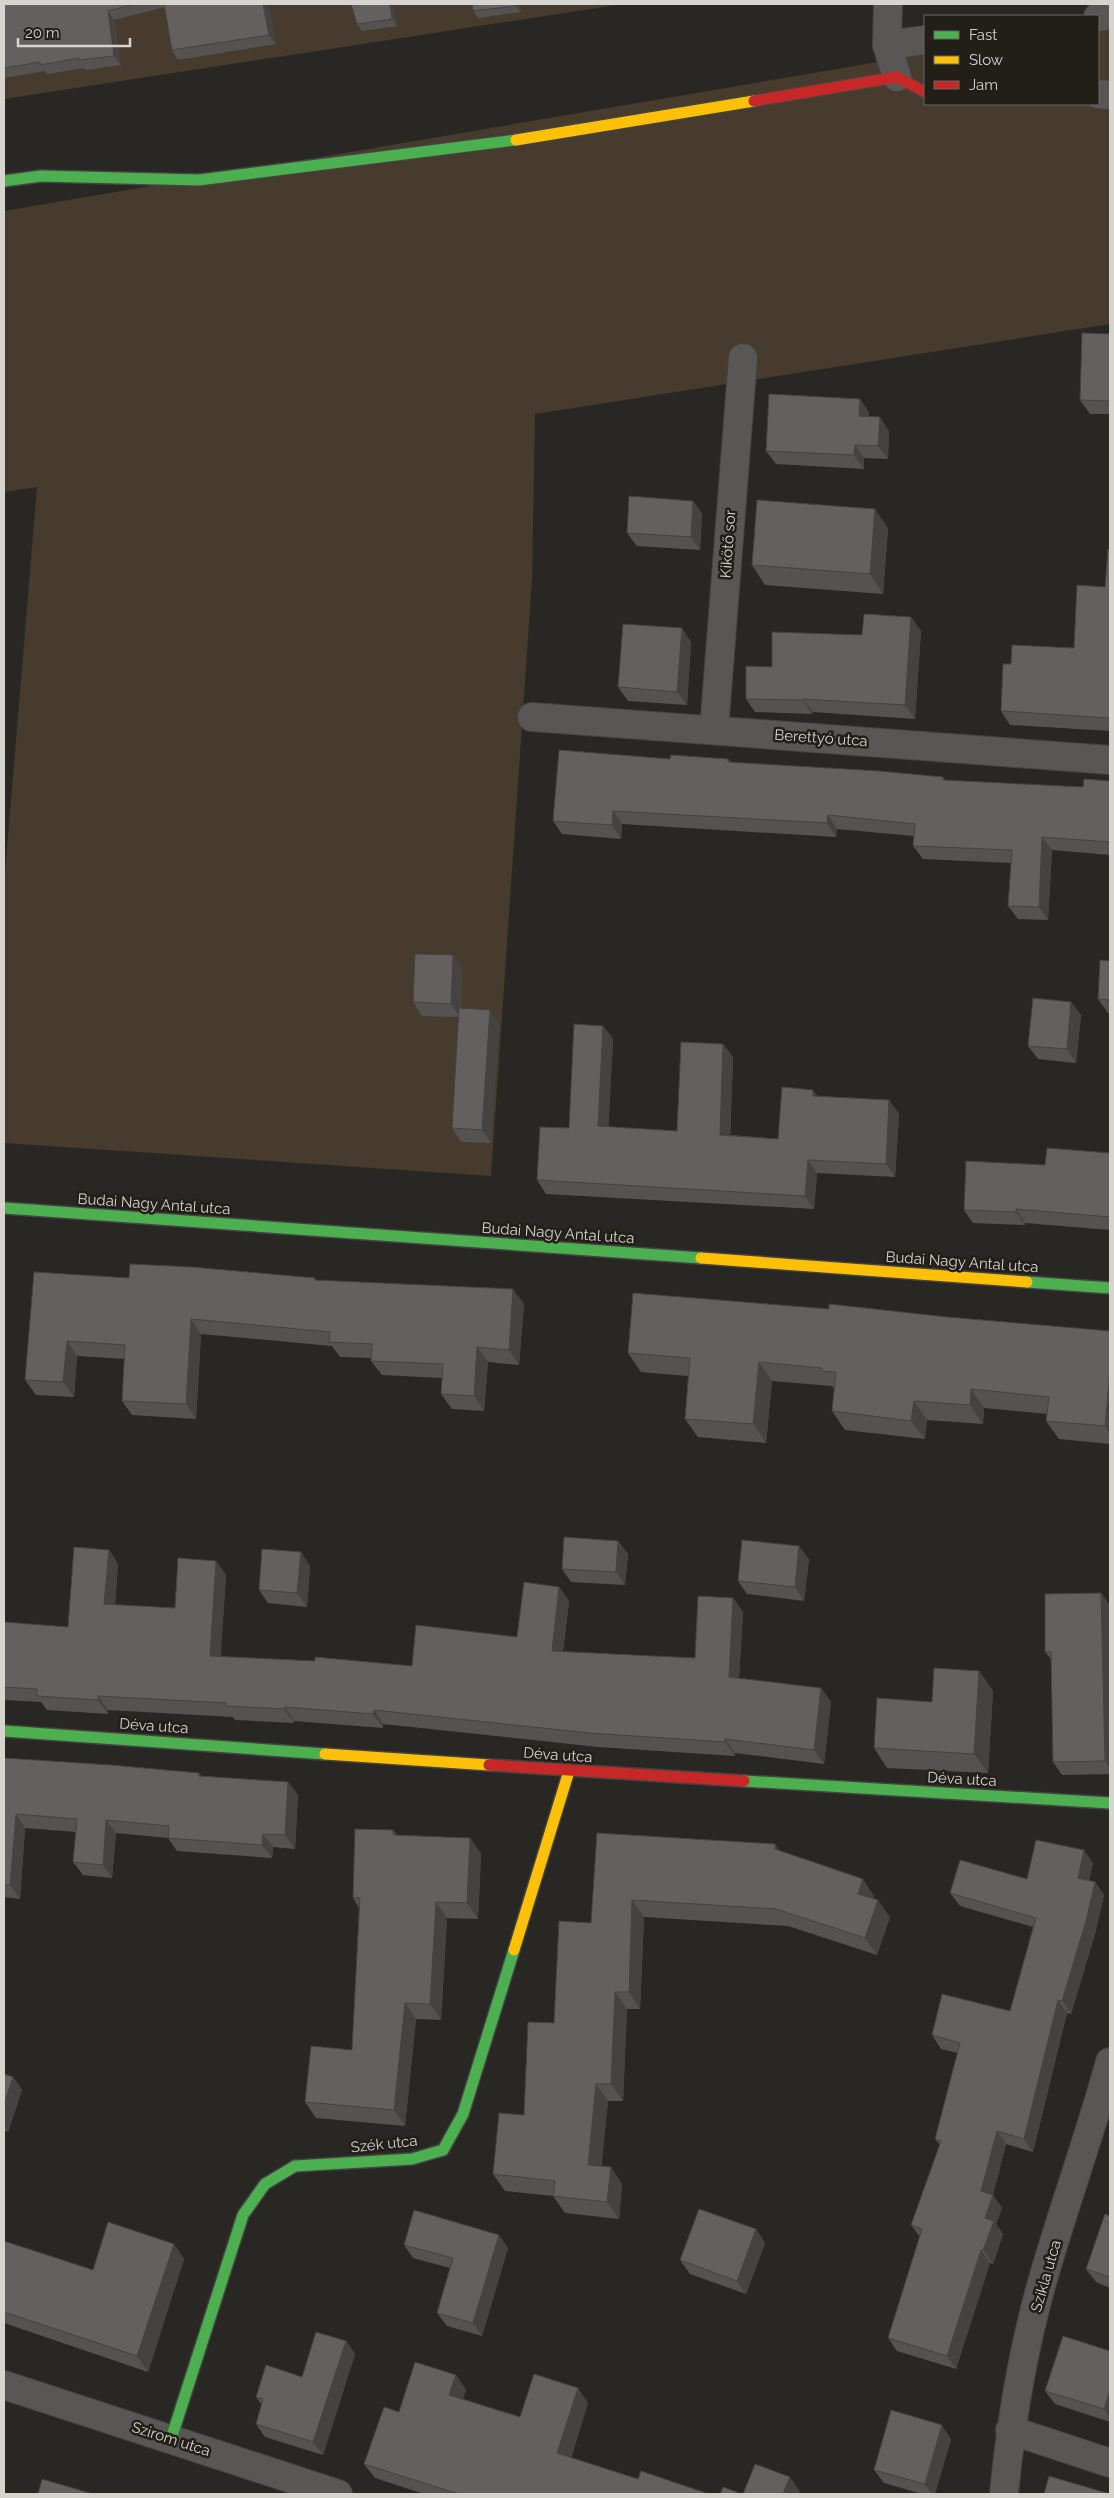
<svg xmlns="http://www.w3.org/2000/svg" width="1114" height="2498" font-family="Raleway,sans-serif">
	<rect width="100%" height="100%" fill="#292724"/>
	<g fill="#463b2c">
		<path d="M4 4H623L4 99Z"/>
		<path d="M1110 23V324L535 414 532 580 491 1176 4 1143V885L37 487 4 492V211L925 54V104H1098V25Z"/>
	</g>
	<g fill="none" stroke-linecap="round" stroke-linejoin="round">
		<defs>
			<g id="street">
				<path d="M888 4 887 45 897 77"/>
				<path d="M1098 17 1110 15"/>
				<path d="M887 45 925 40"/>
				<path d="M1098 94 1110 95"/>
				<path d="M532 717 1110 760"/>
				<path d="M714 730 743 358"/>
				<path d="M4 2385 338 2494"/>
				<path d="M1010 2430 1110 2463"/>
				<path d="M1004 2494C1011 2421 1023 2349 1043 2279 1064 2206 1090 2135 1110 2062"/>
			</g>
			<g id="fast">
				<path d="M4 181 41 176 199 180 516 140"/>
				<path d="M4 1208 701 1258"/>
				<path d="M1027 1282 1110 1288"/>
				<path d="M4 1731 325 1754"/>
				<path d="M744 1781 1110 1803"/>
				<path d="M171 2439 243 2215 265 2184 295 2166 412 2159 443 2150 463 2114 514 1950"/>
			</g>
			<g id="slow">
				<path d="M516 140 754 101"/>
				<path d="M701 1258 1027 1282"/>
				<path d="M325 1754 489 1765"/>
				<path d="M514 1950 569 1771"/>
			</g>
			<g id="jam">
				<path d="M754 101 897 77 925 92"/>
				<path d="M489 1765 744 1781"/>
			</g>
		</defs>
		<use href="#street" stroke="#444340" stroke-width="30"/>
		<use href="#fast" stroke="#444340" stroke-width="14"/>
		<use href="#slow" stroke="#444340" stroke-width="14"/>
		<use href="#jam" stroke="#444340" stroke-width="14"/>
		<use href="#street" stroke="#585755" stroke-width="28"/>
		<use href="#fast" stroke="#4caf50" stroke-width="11"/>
		<use href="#slow" stroke="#ffc107" stroke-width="11"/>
		<use href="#jam" stroke="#c62828" stroke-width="11"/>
	</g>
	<g fill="#555352">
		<path d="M4 4H268L276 44 178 60 172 50 165 7 114 20 121 65 86 70 84 68 47 74 45 71 4 78Z"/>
		<path d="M351 4H393L397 26 362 31 357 24Z"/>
		<path d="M519 4 521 12 478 18 473 11Z"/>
		<path d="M1110 334V414H1090L1080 400Z"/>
		<path d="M869 412V417L889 431 888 459 864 458V469L776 464 766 451Z"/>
		<path d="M693 501 702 514 700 550 637 546 627 533Z"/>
		<path d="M888 528 883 594 765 585 752 565Z"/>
		<path d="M1110 549V731L1010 725 1001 711 1011 664 1074 648 1105 587Z"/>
		<path d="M911 617 921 631 915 719 813 712 812 714 755 712 746 699 772 667Z"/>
		<path d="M691 642 687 705 628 701 618 687Z"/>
		<path d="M670 759H728L731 762 943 777 946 781 1083 787 1110 781V855L1052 850 1048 920 1018 919 1008 906 1011 863 923 859 913 846 914 836 837 829 836 837 622 824 621 839 562 834 553 821Z"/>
		<path d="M453 955 462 969 461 1008 499 1023 491 1143 461 1142 452 1128 459 1017 422 1016 413 1002Z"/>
		<path d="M1110 961V1013H1108L1098 999Z"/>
		<path d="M1071 1002 1081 1015 1076 1063 1038 1059 1028 1046Z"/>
		<path d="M603 1026 613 1039 608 1127 677 1131 723 1044 733 1057 730 1135 778 1139 818 1096 889 1100 899 1114 895 1177 817 1173 814 1209 546 1194 537 1180 569 1128Z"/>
		<path d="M1110 1153V1230L1025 1223V1225L973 1223 964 1210Z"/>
		<path d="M129 1278H315L317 1281 524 1304 519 1365 488 1362 484 1411 452 1409 441 1394 442 1378 382 1375 371 1361 372 1358 340 1357 332 1346 201 1334 196 1419 132 1415 122 1401 125 1359 77 1356 74 1397 36 1395 25 1380Z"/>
		<path d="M829 1309 947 1317 1110 1331V1444L1059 1439 1046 1421 1047 1414 984 1408 983 1424 927 1420 925 1439 845 1430 832 1411 834 1389 832 1386 772 1381 766 1443 698 1437 685 1419 688 1376 641 1372 628 1353Z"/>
		<path d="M618 1541 628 1554 625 1585 571 1582 562 1569Z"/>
		<path d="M109 1550 118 1564 115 1605 175 1608 216 1561 226 1575 220 1657 412 1666 517 1637 559 1587 569 1601 563 1652 695 1658 733 1598 743 1612 739 1678 821 1688 831 1702 824 1764 735 1753V1756L598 1747 383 1724V1728L294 1721V1723L235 1720 233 1717 108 1710V1714L47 1710 41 1702 4 1700V1622L68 1627Z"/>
		<path d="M809 1559 804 1601 747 1594 738 1581Z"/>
		<path d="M310 1566 307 1607 268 1603 259 1590Z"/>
		<path d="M1101 1593 1110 1606V1774L1062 1775 1053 1762 1051 1659 1045 1652Z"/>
		<path d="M979 1671 993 1691 988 1773 887 1768 874 1748 932 1702Z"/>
		<path d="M4 1758 199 1773 201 1776 288 1782 298 1795 295 1849 273 1847 272 1858 177 1851 168 1838 116 1833 112 1878 83 1875 73 1862 76 1832 25 1828 20 1899 4 1897Z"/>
		<path d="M393 1830 397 1835 470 1838 481 1854 478 1919 447 1918 441 2020 416 2019 405 2126 316 2118 305 2102 352 2050 359 1908 353 1898Z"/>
		<path d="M597 1833 780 1851 874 1896 873 1899 890 1917 877 1955 788 1926 644 1917 640 2009H627L623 2101H608L601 2167 622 2184 619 2219 565 2213 553 2196 505 2191 493 2174 524 2115 554 2023 591 1923Z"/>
		<path d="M1093 1863 1089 1880 1095 1882 1104 1895 1095 1934 1071 2014 1067 2013 1033 2152 1006 2144 993 2195 1002 2208 996 2224 1003 2234 993 2264 990 2263 956 2369 897 2351 888 2338 920 2237 911 2225 940 2145 935 2139 958 2053 941 2049 932 2035 1010 2011 1033 1927 960 1906 950 1893 1027 1879Z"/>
		<path d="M4 2074 13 2077 22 2090 8 2132 4 2130Z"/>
		<path d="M1110 2216V2288L1096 2282 1086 2269Z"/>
		<path d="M756 2229 765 2243 746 2294 690 2274 680 2260Z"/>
		<path d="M4 2241 93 2270 174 2244 184 2259 148 2372 4 2323Z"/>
		<path d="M404 2245 508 2248 482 2336 447 2326 437 2313 450 2268 413 2258Z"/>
		<path d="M346 2341 355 2354 323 2455 265 2437 256 2424 262 2405 256 2397 302 2377Z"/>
		<path d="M1110 2351V2422L1055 2404 1045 2391Z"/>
		<path d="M456 2375 466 2390 463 2399 520 2417 588 2403 571 2458 638 2479 709 2494H424L375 2478 364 2464 399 2412Z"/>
		<path d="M951 2439 935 2494H922L884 2483 874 2470Z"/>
	</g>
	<g fill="#454342">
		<path d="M263 4H268L276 44 269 35Z"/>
		<path d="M390 4H393L397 26 392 19Z"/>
		<path d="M516 4H519L521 12 516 6Z"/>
		<path d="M108 11 114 20 121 65 114 56Z"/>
		<path d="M860 399 869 412V430L859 416Z"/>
		<path d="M880 417 889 431 888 459 878 446Z"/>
		<path d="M855 445 864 458V469L854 455Z"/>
		<path d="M693 501 702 514 700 550 691 537Z"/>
		<path d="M875 509 888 528 883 594 870 574Z"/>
		<path d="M911 617 921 631 915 719 905 705Z"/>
		<path d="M682 628 691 642 687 705 677 692Z"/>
		<path d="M803 699 813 712 812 714 803 700Z"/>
		<path d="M613 811 622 824 621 839 612 825Z"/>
		<path d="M828 815 837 829 836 837 827 823Z"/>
		<path d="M1042 837 1052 850 1048 920 1039 907Z"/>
		<path d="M453 955 462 969 460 1017 451 1004Z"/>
		<path d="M1071 1002 1081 1015 1076 1063 1067 1049Z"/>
		<path d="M490 1010 499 1023 491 1143 482 1130Z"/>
		<path d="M603 1026 613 1039 608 1140 598 1126Z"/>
		<path d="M723 1044 733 1057 730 1148 720 1135Z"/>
		<path d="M813 1090 823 1103 813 1096Z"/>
		<path d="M889 1100 899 1114 895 1177 886 1164Z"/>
		<path d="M808 1160 817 1173 814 1209 805 1196Z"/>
		<path d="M1016 1209 1025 1223V1225L1016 1212Z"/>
		<path d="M513 1289 524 1304 519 1365 509 1350Z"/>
		<path d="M191 1319 201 1334 196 1419 186 1404Z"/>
		<path d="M67 1341 77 1356 74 1397 63 1382Z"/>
		<path d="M477 1347 488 1362 484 1411 474 1396Z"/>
		<path d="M759 1362 772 1381 766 1443 753 1424Z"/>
		<path d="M1110 1370V1434L1105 1426Z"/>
		<path d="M971 1389 984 1408 983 1424 970 1405Z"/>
		<path d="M914 1401 927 1420 925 1439 911 1421Z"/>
		<path d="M618 1541 628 1554 625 1585 616 1572Z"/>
		<path d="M799 1546 809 1559 804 1601 795 1587Z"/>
		<path d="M109 1550 118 1564 114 1618 104 1604Z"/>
		<path d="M301 1552 310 1566 307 1607 297 1593Z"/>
		<path d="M216 1561 226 1575 220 1670 210 1656Z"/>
		<path d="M559 1587 569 1601 561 1665 552 1651Z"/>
		<path d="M1101 1593 1110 1606V1769L1105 1761Z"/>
		<path d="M733 1598 743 1612 738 1691 729 1677Z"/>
		<path d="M979 1671 993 1691 988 1773 974 1754Z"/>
		<path d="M821 1688 831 1702 824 1764 814 1750Z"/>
		<path d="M98 1696 108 1710V1714L98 1700Z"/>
		<path d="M285 1707 294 1721V1723L284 1709Z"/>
		<path d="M374 1710 383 1724V1728L373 1714Z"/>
		<path d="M725 1739 735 1753V1756L725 1742Z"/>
		<path d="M288 1782 298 1795 295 1849 285 1835Z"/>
		<path d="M16 1814 25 1828 20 1899 10 1885Z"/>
		<path d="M106 1820 116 1833 112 1878 103 1865Z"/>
		<path d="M263 1834 273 1847 272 1858 262 1845Z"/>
		<path d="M470 1838 481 1854 478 1919 467 1903Z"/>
		<path d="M775 1844 787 1861 775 1849Z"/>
		<path d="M1084 1850 1093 1863 1087 1891 1078 1878Z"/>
		<path d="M863 1879 874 1896 869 1910 858 1894Z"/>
		<path d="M1095 1882 1104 1895 1095 1934 1071 2014 1062 2001Z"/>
		<path d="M632 1900 644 1917 640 2009 629 1992Z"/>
		<path d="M878 1900 890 1917 877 1955 865 1938Z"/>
		<path d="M436 1902 447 1918 441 2020 430 2004Z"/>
		<path d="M615 1992 627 2009 623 2101 611 2084Z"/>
		<path d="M1058 2000 1067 2013 1033 2152 1024 2139Z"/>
		<path d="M405 2003 416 2019 405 2126 394 2110Z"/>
		<path d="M13 2077 22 2090 8 2132 4 2125V2104Z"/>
		<path d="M596 2084 608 2101 600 2182 588 2165Z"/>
		<path d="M997 2131 1006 2144 992 2198 993 2195 1002 2208 996 2224 1003 2234 993 2264 983 2250 985 2218 981 2191Z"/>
		<path d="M611 2167 622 2184 619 2219 607 2202Z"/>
		<path d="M756 2229 765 2243 746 2294 737 2281Z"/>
		<path d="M499 2235 508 2248 482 2336 473 2323Z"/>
		<path d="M174 2244 184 2259 148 2372 137 2356Z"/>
		<path d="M981 2250 990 2263 956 2369 947 2356Z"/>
		<path d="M346 2341 355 2354 323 2455 313 2442Z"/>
		<path d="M456 2375 466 2390 460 2409 449 2395Z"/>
		<path d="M578 2388 588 2403 568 2468 557 2453Z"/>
		<path d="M1110 2390V2418L1104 2409Z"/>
		<path d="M942 2425 951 2439 935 2494H932L925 2484Z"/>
		<path d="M790 2477 800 2492 799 2494H783Z"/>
	</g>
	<g fill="#63605f" stroke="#454342">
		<path d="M4 4H134L108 11 114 56 79 60V58L40 65V62L4 68Z"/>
		<path d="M164 4H263L269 35 172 50Z"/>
		<path d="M351 4H390L392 19 357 24Z"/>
		<path d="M472 4H516V6L473 11Z"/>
		<path d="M1082 333 1110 334V401L1080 400Z"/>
		<path d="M769 394 860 399 859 416 880 417 878 446 855 445 854 455 766 451Z"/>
		<path d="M629 496 693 501 691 537 627 533Z"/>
		<path d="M757 500 875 509 870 574 752 565Z"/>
		<path d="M1108 549H1110V718L1001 711 1003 664H1011L1012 645 1074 648 1077 585 1105 587Z"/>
		<path d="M864 614 911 617 905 705 803 699V700L746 699V666L772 667V632L862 635Z"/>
		<path d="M623 624 682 628 677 692 618 687Z"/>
		<path d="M559 750 670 759 671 755 728 759V762L879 771 943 777V780L1083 787 1084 779 1110 781V842L1042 837 1039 907 1008 906 1012 850 913 846 915 824 828 815 827 823 613 811 612 825 553 821Z"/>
		<path d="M415 954 453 955 451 1004 413 1002Z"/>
		<path d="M1100 960 1110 961V1000L1098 999Z"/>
		<path d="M1033 998 1071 1002 1067 1049 1028 1046Z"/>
		<path d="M459 1008 490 1010 482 1130 452 1128Z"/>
		<path d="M574 1024 603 1026 598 1126 677 1131 681 1042 723 1044 720 1135 778 1139 782 1087 813 1090V1096L889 1100 886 1164 808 1160 805 1196 537 1180 540 1127 569 1128Z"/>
		<path d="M1047 1148 1110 1153V1217L1016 1209V1212L964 1210 966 1161 1045 1165Z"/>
		<path d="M130 1264 192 1267 315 1278V1280L513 1289 509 1350 477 1347 474 1396 441 1394 443 1364 371 1361 372 1344 329 1342 330 1332 191 1319 186 1404 122 1401 125 1345 67 1341 63 1382 25 1380 34 1272 129 1278Z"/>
		<path d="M633 1293 829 1309V1304L947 1317 1110 1331V1370L1105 1426 1046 1421 1049 1397 971 1389 970 1405 914 1401 911 1421 832 1411 836 1372 822 1371V1368L759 1362 753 1424 685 1419 690 1358 628 1353Z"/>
		<path d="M564 1537 618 1541 616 1572 562 1569Z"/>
		<path d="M742 1540 799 1546 795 1587 738 1581Z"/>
		<path d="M74 1547 109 1550 104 1604 175 1608 178 1558 216 1561 210 1656 315 1661V1657L412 1666 416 1625 517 1637 524 1582 559 1587 552 1651 695 1658 698 1596 733 1598 729 1677 821 1688 814 1750 725 1739V1742L589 1733 374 1710 373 1714 285 1707 284 1709 226 1706V1703L98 1696V1700L37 1696V1689L4 1687V1622L68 1627Z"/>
		<path d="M262 1549 301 1552 297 1593 259 1590Z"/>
		<path d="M1101 1593 1105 1761 1053 1762 1051 1652H1045V1594Z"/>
		<path d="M934 1668 979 1671 974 1754 874 1748 877 1698 932 1702Z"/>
		<path d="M4 1758 111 1765 199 1773V1776L288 1782 285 1835 263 1834 262 1845 168 1838 169 1826 106 1820 103 1865 73 1862 77 1819 16 1814 10 1885H4Z"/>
		<path d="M355 1829 393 1830V1835L470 1838 467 1903 436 1902 430 2004 405 2003 394 2110 305 2102 311 2046 352 2050 360 1898H353Z"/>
		<path d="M597 1833 775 1844V1849L863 1879 858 1894 878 1900 865 1938 776 1909 632 1900 629 1992H615L611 2084H596L588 2165 611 2167 607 2202 553 2196 555 2181 493 2174 499 2113 524 2115 528 2022 554 2023 559 1921 591 1923Z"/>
		<path d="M1036 1840 1084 1850 1078 1878 1095 1882 1086 1921 1062 2001 1058 2000 1024 2139 997 2131 981 2191 993 2195 985 2218 994 2221 983 2250H981L947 2356 888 2338 922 2229 911 2225 941 2141 935 2139 960 2043 932 2035 942 1994 1010 2011 1036 1918 950 1893 960 1860 1027 1879Z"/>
		<path d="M4 2074 13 2077 4 2104Z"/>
		<path d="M699 2209 756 2229 737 2281 680 2260Z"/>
		<path d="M414 2210 499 2235 473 2323 437 2313 453 2258 404 2245Z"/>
		<path d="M1105 2214 1110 2216V2277L1086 2269Z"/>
		<path d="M108 2222 174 2244 137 2356 4 2312V2241L93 2270Z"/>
		<path d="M316 2332 346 2341 313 2442 256 2424 263 2399 256 2397 266 2365 302 2377Z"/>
		<path d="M1063 2336 1110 2351V2390L1104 2409 1045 2391Z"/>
		<path d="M415 2362 456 2375 449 2395 520 2417 534 2374 578 2388 557 2453 638 2479 641 2471 709 2494H459L364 2464 384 2407 399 2412Z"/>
		<path d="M891 2410 942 2425 925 2484 874 2470Z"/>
		<path d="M755 2464 790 2477 783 2494H743Z"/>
		<path d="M1049 2476 1110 2494H1044Z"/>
		<path d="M42 2479 93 2494H38Z"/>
		<path d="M723 2487 742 2494H720Z"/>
	</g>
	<g text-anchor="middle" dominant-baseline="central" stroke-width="5" stroke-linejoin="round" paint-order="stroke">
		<g font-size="15" fill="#d7d4d0" stroke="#221e18">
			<text transform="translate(728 544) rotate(-86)">Kikötő sor</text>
			<text transform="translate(821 738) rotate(4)">Berettyó utca</text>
			<text transform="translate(154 1204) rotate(4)">Budai Nagy Antal utca</text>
			<text transform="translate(558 1233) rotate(4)">Budai Nagy Antal utca</text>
			<text transform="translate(962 1262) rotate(4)">Budai Nagy Antal utca</text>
			<text transform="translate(154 1726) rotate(4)">Déva utca</text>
			<text transform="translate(558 1755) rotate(4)">Déva utca</text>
			<text transform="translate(962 1779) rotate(3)">Déva utca</text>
			<text transform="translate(384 2144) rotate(-6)">Szék utca</text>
			<text transform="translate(1046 2276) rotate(-74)">Szikla utca</text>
			<text transform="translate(171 2439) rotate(18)">Szirom utca</text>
		</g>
	</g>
	<rect width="1114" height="2498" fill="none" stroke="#d7d4d0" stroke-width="10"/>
	<rect x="924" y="15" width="175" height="90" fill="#221e18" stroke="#6a6762"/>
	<rect x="934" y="31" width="25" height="8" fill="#4caf50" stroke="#6a6762"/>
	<text x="969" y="40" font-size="15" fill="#d7d4d0">Fast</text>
	<rect x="934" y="56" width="25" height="8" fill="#ffc107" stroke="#6a6762"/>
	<text x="969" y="65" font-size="15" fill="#d7d4d0">Slow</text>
	<rect x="934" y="81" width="25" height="8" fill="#c62828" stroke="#6a6762"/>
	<text x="969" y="90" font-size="15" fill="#d7d4d0">Jam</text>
	<path d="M18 38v8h112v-8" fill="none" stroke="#d7d4d0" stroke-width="2.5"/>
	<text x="25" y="38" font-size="15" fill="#d7d4d0" stroke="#221e18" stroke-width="4" paint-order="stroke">20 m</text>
</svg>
